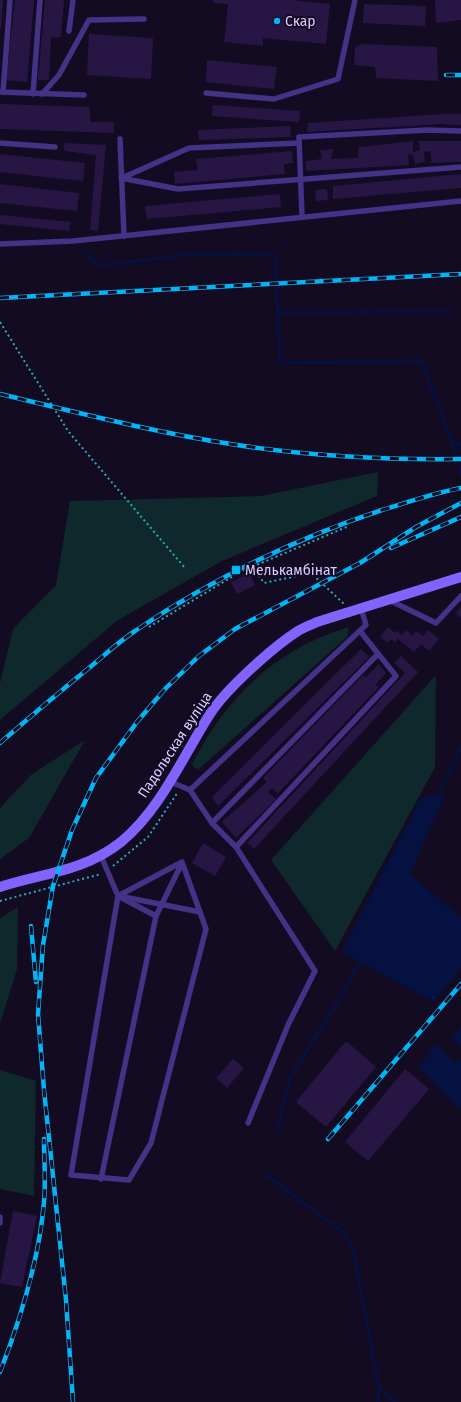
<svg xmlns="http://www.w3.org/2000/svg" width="461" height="1402" font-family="'Fira Sans',sans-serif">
	<rect width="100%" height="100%" fill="#130b22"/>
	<g fill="#0e282c">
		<path d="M378 472 377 496 222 561 118 620 0 720V683L13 629 56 585 70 501 261 496Z"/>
		<path d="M348 627 349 630 347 637 199 769 195 768 192 764C227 696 275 650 348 627Z"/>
		<path d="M436 675 435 767 335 951 271 860Z"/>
		<path d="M85 740 29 838 0 859V808L32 774Z"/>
		<path d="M18 907 17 969 0 1024V918Z"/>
		<path d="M0 1070 36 1081 34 1196 0 1189Z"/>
	</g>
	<g fill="#051141">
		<path d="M445 794 410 874 461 918V968L434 1002 342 952 421 798Z"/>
		<path d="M461 1027V1047L452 1037Z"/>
		<path d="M436 1044 461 1070V1110L419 1067Z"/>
	</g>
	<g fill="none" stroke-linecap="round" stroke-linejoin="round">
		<g stroke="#051141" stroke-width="3">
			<path d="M83 250 99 266 191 254 275 255 280 363 422 361 456 454"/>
			<path d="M278 313 452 311"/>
			<path d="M452 445 461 444"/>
			<path d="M460 467 461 474"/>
			<path d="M436 798 461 748"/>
			<path d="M277 1131 290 1078 341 996 362 959"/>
			<path d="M266 1175 343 1232 353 1249 379 1388 378 1402"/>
			<path d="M379 1388 395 1402"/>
		</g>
		<path stroke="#051141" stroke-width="11" d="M459 1068 461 1065"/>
	</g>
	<g fill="#271644">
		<path d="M0 0H3L1 28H0Z"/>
		<path d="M15 0H34L27 82 6 80Z"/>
		<path d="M45 0H64L61 37 51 38 49 80H38Z"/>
		<path d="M213 0H292L330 4 326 44 263 38V46L224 42 228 4 213 3Z"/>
		<path d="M435 0H461V20L436 23Z"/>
		<path d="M364 4 426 6 425 26 363 23Z"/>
		<path d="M89 34 153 38 151 79 87 75Z"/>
		<path d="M362 44 437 47 438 81 376 78 375 67 354 65 355 47Z"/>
		<path d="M207 60 277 67 274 89 206 82Z"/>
		<path d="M0 104 89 107 91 122H114V133L0 129Z"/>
		<path d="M213 105 300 111 299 122 212 116Z"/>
		<path d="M444 114H461V125L442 124 307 132 308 123Z"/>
		<path d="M290 126 291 137 199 140 198 130Z"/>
		<path d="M413 141V152L420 150 418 141H461V162L431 163V151L424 152 425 162 415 164 413 155 408 154 409 165 306 171V161L322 159 320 150 333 149 331 159 358 158 359 147Z"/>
		<path d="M64 143 106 145 98 231 90 230 96 155 64 151Z"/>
		<path d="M292 151 293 163 284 164 285 174 175 184 174 172 198 170 196 159Z"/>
		<path d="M0 154 85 163 83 181 0 172Z"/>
		<path d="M461 174V188L333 199V186Z"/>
		<path d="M0 184 79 193 77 211 0 203Z"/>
		<path d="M327 189 328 200 316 201 315 190Z"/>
		<path d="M280 194 281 207 147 219 145 206Z"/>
		<path d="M0 215 71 222 69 231 0 224Z"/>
		<path d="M249 573 255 585 237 594 231 582Z"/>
		<path d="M461 607V618L455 613Z"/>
		<path d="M388 627 395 633 397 631 402 635 406 630 412 636 416 631 423 636 428 630 439 639 429 651 421 644 414 652 398 639 395 642 391 639 388 643 380 637Z"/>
		<path d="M361 649 369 657 218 806 212 797Z"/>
		<path d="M401 656 418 672 254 849 247 843 405 673 394 663Z"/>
		<path d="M379 664 386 673 375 685 379 687 278 793 272 788 268 792 276 799 236 838 222 822 267 782 263 778 363 675 366 677Z"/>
		<path d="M203 843 226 857 215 876 192 863Z"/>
		<path d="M346 1041 376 1067 326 1127 296 1102Z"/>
		<path d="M233 1059 244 1068 227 1088 216 1078Z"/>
		<path d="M405 1069 429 1089 368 1161 345 1142Z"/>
		<path d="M13 1211 37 1216 22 1287 0 1283Z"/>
	</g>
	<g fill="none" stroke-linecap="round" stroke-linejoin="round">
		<g stroke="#24acbb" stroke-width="2" stroke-dasharray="2 3" stroke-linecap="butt">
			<path d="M0 322 68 431 185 568"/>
			<path d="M253 567 264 583 311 573 344 604"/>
			<path d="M149 627 240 572 349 526"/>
			<path d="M113 866 148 837 178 792"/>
			<path d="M0 901 101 874"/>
		</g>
		<g stroke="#433285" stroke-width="5.5">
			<path d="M69 31 73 0"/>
			<path d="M0 92 84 95"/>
			<path d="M3 92 10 0"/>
			<path d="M206 93 274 99 338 79 355 0"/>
			<path d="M33 94 40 0"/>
			<path d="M42 94 59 75 89 20 144 19"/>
			<path d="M120 139 124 236"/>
			<path d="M0 143 55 147"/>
			<path d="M121 178 178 189 461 167"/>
			<path d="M122 178 189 148 299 143"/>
			<path d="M302 217 299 137 427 130 461 131"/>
			<path d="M0 244 73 241 461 201"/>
			<path d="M389 600 436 623 461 596"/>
			<path d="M171 782 190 790"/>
			<path d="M212 823 378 654"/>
			<path d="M236 847 396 676 360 631"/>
			<path d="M101 856 118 896 156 916"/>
			<path d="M182 862 206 929 151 1143 129 1180 71 1175 118 896Z"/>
			<path d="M124 897 200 912"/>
			<path d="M248 1123 288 1025 315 971 236 847 212 823 190 790 366 625 361 608"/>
			<path d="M101 1179 156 916 182 863"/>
			<path d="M0 1217V1223"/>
		</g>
		<path stroke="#8163ff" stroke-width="10" d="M0 887C43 873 83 872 121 842 161 809 183 756 210 714 226 689 273 647 298 631 304 627 311 625 317 622L461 577"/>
		<defs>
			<g id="rail">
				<path d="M446 75H461"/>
				<path d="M0 298 461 274"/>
				<path d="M0 394C79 413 157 433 237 445 311 456 387 460 461 459"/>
				<path d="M391 548 461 517"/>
				<path d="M0 743C31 716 63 689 95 663 108 652 121 640 135 631 212 579 294 539 382 510 409 502 434 493 461 488"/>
				<path d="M31 926 36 982"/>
				<path d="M328 1139 461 984"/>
				<path d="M0 1372C21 1318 39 1260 44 1202 46 1181 44 1160 44 1139"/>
				<path d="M73 1402 66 1300 44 1090 38 1014 43 945 53 886 72 830 96 778 137 722 165 689 199 656 235 629 360 563 416 527 461 503"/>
			</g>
		</defs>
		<use href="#rail" stroke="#00b6f7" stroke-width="4.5"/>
		<use href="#rail" stroke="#130b22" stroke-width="3" stroke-dasharray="9" stroke-linecap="butt"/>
	</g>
	<g fill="#00b6f7" stroke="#130b22" stroke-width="1.5">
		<circle cx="277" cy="21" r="4"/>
		<rect x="231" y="565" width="10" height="10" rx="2"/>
	</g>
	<g text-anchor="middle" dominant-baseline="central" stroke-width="4" stroke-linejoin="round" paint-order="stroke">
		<g font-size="14" fill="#daccff" stroke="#130b22" text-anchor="start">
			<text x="285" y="21">Скар</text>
			<text x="245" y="570">Мелькамбінат</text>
		</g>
		<g font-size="14" fill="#daccff" stroke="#130b22">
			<text transform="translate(175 745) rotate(-57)">Падольская вуліца</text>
		</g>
	</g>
</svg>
